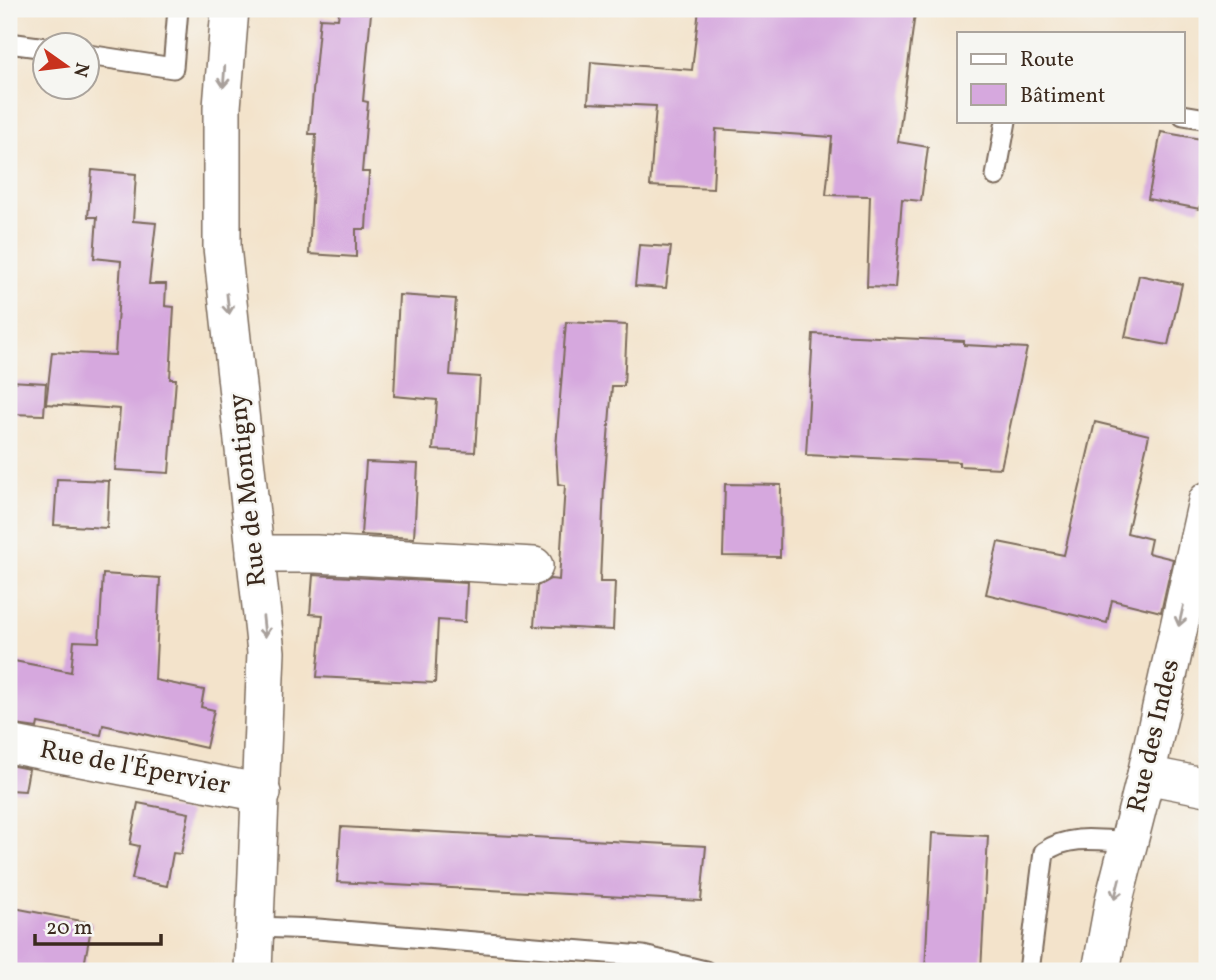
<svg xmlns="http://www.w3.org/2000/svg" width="1216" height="980" font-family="Vollkorn,serif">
	<rect width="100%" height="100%" fill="#f6f6f2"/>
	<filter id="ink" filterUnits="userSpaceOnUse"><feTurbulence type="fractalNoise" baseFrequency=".0143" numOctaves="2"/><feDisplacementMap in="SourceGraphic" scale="14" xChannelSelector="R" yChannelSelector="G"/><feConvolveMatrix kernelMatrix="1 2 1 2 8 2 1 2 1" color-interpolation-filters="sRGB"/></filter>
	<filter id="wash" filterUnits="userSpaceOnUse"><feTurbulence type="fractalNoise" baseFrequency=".00686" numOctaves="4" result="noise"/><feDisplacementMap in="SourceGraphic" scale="28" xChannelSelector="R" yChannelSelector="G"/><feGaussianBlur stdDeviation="1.57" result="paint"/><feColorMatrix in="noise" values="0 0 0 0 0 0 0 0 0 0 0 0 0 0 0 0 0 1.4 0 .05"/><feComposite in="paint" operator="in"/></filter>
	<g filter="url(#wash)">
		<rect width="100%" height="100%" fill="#f3e3cb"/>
		<g id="blocks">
			<g fill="#d6a8de">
				<path d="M699 9H910L909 12 915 13 898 142 928 147 921 201 902 199 895 288 867 287 870 196 826 195 832 137 716 129 713 189 650 186 656 106 588 103 591 62 692 70Z"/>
				<path d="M339 11 371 13 363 101 368 102 362 172H369L366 229H356V257L309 254 316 134H309L320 18 338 19Z"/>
				<path d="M1161 132 1207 140V170L1200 209 1148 199Z"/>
				<path d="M92 170 136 174 133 221 156 223 149 284H166L165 306 174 307 170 379H176L169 473 115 470 120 409 46 404 52 352 115 355 121 261 94 258 97 217H88Z"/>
				<path d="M639 245 671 247 666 288 635 286Z"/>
				<path d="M1139 275 1182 284 1168 345 1125 337Z"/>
				<path d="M399 295 456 299 450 375 480 377 475 452 433 450 437 400 394 396Z"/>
				<path d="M566 322 627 325 624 386H612L604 487 600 582H615L613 630 534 626 537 586 550 579 559 580 565 485 558 484 556 448Z"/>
				<path d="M813 334 964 341V345L1027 348 1001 468 959 466V462L806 455Z"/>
				<path d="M9 381 46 383 44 415 9 414Z"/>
				<path d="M1095 422 1149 435 1127 533 1151 539 1148 553 1173 559 1161 612 1112 600 1107 623 986 594 998 542 1064 555Z"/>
				<path d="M366 462 418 464 414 538 361 535Z"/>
				<path d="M57 479 109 481 107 528 54 525Z"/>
				<path d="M725 484 781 485 780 557 723 556Z"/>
				<path d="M103 574 160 578 155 680 204 690 201 707 214 710 206 748 103 725 101 735 38 723 37 728 9 724V660L71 672 74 641 99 642Z"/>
				<path d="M313 575 467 583 465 622 438 620 435 683 317 677 323 615 310 614Z"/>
				<path d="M9 765 29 769 25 791 9 790Z"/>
				<path d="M138 803 189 813 181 854 173 853 167 886 132 879 139 846 130 844Z"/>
				<path d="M341 827 706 846 701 901 337 882Z"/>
				<path d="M932 833 988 836 981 971H925Z"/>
				<path d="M9 907 92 923 83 971H9Z"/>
			</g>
		</g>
	</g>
	<g filter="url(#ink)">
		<use href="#blocks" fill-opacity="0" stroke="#7b6b5b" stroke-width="2"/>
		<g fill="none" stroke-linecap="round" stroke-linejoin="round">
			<defs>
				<g id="service">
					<path d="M9 43 46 48"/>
					<path d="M88 55 173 68 178 9"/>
					<path d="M1183 115 1207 119"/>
					<path d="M996 176 1006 121"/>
					<path d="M255 927 318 929 643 956 705 971"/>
					<path d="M1029 971 1044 852C1069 834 1099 840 1128 842"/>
				</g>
				<g id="minor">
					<path d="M230 9 222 107V247L266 652 253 971"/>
					<path d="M255 554H316L534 566"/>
					<path d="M9 744 262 793"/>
					<path d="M1146 775 1207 787"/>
					<path d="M1101 971 1114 900 1146 775 1207 501"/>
				</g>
			</defs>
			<use href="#service" stroke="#7b6b5b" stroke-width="23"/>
			<use href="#minor" stroke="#7b6b5b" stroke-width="40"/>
			<use href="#service" stroke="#fff" stroke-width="19"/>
			<use href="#minor" stroke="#fff" stroke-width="37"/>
		</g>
		<defs><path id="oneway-shaft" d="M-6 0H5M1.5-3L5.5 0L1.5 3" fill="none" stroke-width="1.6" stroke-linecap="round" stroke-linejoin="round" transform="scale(1.75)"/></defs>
		<g stroke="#a79f9a">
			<use href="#oneway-shaft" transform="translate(224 77) rotate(94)"/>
			<use href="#oneway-shaft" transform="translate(228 304) rotate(84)"/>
			<use href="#oneway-shaft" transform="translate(1181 616) rotate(103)"/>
			<use href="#oneway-shaft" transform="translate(264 627) rotate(84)"/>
			<use href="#oneway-shaft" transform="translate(1117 889) rotate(104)"/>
		</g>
	</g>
	<g text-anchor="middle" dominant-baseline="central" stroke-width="5" stroke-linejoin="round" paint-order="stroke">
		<g font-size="26" fill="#3b2a1e" stroke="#f6f6f2">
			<text transform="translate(248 490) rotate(-96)">Rue de Montigny</text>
			<text transform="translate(1154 736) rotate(-77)">Rue des Indes</text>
			<text transform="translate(135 768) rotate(11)">Rue de l'Épervier</text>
		</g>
	</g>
	<rect width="1216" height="980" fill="none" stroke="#f6f6f2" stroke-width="35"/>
	<rect x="957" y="32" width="228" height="91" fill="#f6f6f2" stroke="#aba49d" stroke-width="2"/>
	<rect x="971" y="54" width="35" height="10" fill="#ffffff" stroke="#aba49d" stroke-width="2"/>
	<text x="1020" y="66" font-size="21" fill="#3b2a1e">Route</text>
	<rect x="971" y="84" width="35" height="21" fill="#d6a8de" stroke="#aba49d" stroke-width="2"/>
	<text x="1020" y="102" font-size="21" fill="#3b2a1e">Bâtiment</text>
	<g transform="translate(66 66) rotate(104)"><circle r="33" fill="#f6f6f2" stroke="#aba49d" stroke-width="2"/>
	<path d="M0-5L12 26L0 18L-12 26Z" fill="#c8321e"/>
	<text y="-10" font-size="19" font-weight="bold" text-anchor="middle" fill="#3b2a1e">N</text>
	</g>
	<path d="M35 934v10h126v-10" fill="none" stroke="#3b2a1e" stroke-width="3.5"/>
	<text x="46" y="934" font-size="21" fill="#3b2a1e" stroke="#f6f6f2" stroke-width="5" paint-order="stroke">20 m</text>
</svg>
